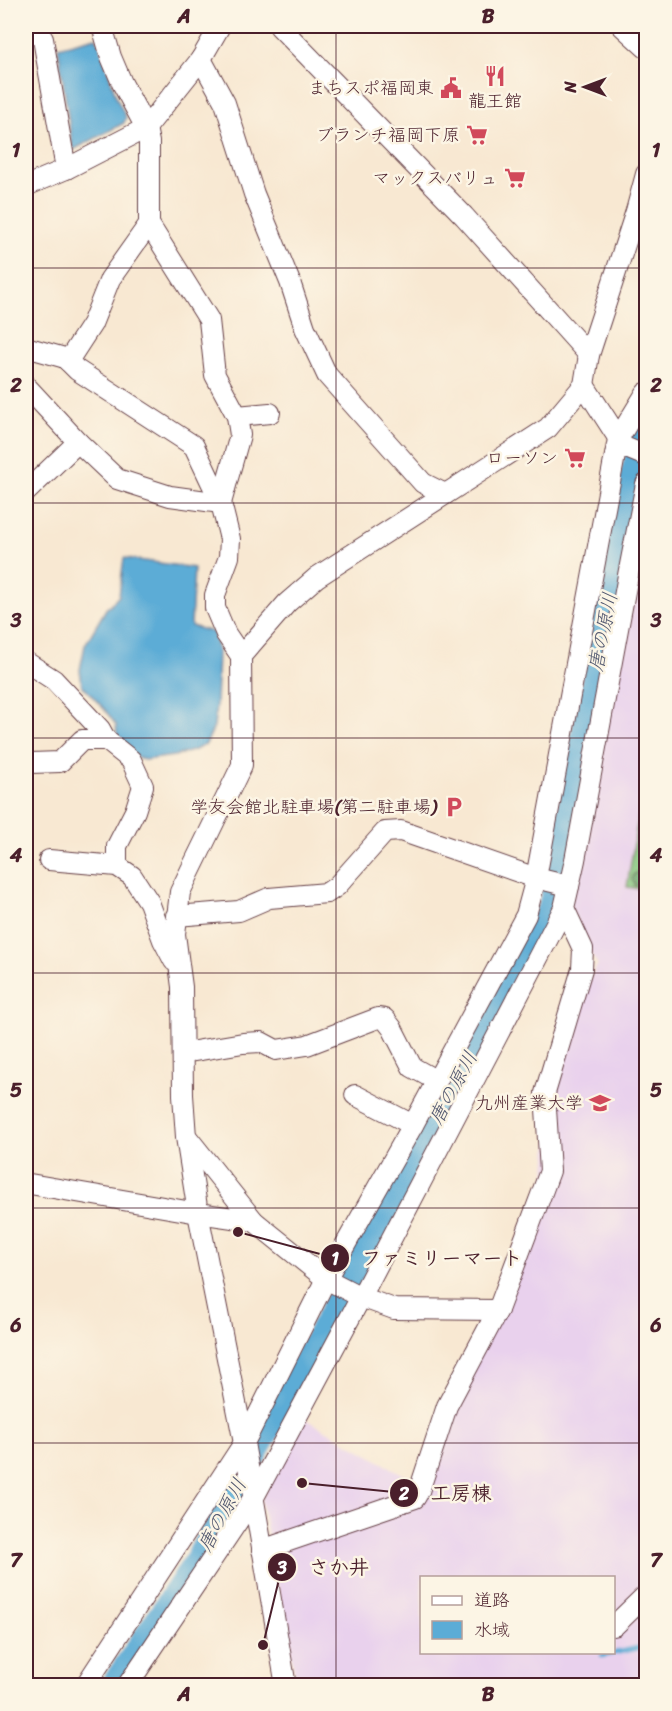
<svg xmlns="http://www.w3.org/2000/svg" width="672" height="1711" font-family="Sriracha,'Klee One',sans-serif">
	<rect width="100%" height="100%" fill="#fcf5e5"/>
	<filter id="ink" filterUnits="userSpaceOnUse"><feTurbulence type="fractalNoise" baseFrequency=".0167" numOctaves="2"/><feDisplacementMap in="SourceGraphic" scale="12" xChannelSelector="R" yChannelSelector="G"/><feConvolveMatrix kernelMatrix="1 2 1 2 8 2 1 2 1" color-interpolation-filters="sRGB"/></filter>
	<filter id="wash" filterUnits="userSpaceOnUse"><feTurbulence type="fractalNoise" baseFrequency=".008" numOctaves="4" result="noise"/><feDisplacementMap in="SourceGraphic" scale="24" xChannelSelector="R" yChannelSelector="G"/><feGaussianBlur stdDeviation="1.35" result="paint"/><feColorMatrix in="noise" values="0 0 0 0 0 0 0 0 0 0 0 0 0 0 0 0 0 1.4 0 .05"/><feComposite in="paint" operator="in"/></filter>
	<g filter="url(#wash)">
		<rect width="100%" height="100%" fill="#f8e8d2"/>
		<path fill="#e9d1ed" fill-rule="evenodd" d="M646 519V1676L602 1686 297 1685 261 1500 304 1418 427 1488 456 1408 543 1207 554 1080 582 993 598 964 590 953 570 906ZM422 1578H614V1652H422Z"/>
		<path fill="#84c67f" stroke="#677255" stroke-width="1.5" d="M646 770V890L627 887Z"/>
		<path fill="#6bab6e" stroke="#5a654c" stroke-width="1.5" d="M639 872 643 873 646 876V884L644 881 641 886H636L632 880 634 874Z"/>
		<g fill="#5bacd6" stroke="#526680" stroke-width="1.5">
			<path d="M96 37 100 47 117 99 126 117 124 123 73 150 58 47Z"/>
			<path d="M124 558 194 568 191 626 213 632 218 652 216 705 214 727 206 744 195 750 174 756 144 760 135 756 117 735 116 725 105 710 82 685 80 670 85 645 106 609 119 596Z"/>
		</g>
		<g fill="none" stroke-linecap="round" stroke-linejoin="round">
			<path stroke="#5bacd6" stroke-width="4.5" d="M602 1656 646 1646"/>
			<path stroke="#5bacd6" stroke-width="26" d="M113 1686 195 1564 551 907 633 474 641 445 646 434"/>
		</g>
	</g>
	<g filter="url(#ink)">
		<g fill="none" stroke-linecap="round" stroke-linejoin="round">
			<defs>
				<g id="minor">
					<path d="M34 26 43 39 66 169"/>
					<path d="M102 26 111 57 122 83 146 128 149 142V224L209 320 215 375 237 416 240 435 221 503"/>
					<path d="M279 26 464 216 589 355"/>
					<path d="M622 26 646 48"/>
					<path d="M201 59 225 103 254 194 290 282 305 328 327 375 423 483 445 494"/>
					<path d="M26 186 66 169 146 128 201 59 220 26"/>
					<path d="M26 347 65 358 77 370 194 446 221 503 230 539 229 557 215 595V608L226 634 241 656 242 765 180 892 175 934 182 987 183 1095 186 1137 198 1213 244 1443 286 1686"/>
					<path d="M68 361 92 324 110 279 149 224"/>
					<path d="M584 385 624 447 646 456"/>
					<path d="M26 386 78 442 117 479 170 496 221 503"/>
					<path d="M237 416 270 413"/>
					<path d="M26 492 78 442"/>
					<path d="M241 656 287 603 317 577 548 428 584 385 589 355 636 211 646 174"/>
					<path d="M26 662 54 680 100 729 106 740"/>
					<path d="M26 762 31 763 60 762 82 740H106L131 760 143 786 135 811 117 846V866"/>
					<path d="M49 860 117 866 132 876 149 902 163 940 174 961"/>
					<path d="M176 916 239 911 269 898 327 893 337 886 385 832 401 831 536 878 569 886"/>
					<path d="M183 1053 243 1043 261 1042 276 1050 307 1045 378 1018 385 1019 392 1028 412 1067 437 1081"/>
					<path d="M355 1095 413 1125"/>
					<path d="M187 1137 254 1221 326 1279 361 1297 394 1309 498 1310"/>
					<path d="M26 1186 30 1184 198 1213 254 1221"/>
					<path d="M262 1550 415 1498 419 1491 447 1406 498 1310 550 1171 545 1093 582 969 583 949 564 908 575 860 629 570 646 484"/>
					<path d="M614 1626 646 1595"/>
					<path d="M85 1686 244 1443 326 1279 413 1125 526 915 536 878 618 439 646 393"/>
					<path d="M127 1686 254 1497 361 1297 564 908"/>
				</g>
			</defs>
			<use href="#minor" stroke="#643d44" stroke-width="22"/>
			<use href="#minor" stroke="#fff" stroke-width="20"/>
		</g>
	</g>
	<path fill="none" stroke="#4a1f2b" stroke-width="1.5" stroke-opacity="0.55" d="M336 26V1686M26 268H646M26 503H646M26 738H646M26 973H646M26 1208H646M26 1443H646"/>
	<defs>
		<symbol id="restaurant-bare" viewBox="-9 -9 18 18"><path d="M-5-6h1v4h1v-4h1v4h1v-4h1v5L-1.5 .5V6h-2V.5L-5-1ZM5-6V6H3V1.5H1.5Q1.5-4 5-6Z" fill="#d1495b" stroke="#fcf5e5" stroke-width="2.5" paint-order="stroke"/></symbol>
		<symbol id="civic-bare" viewBox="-9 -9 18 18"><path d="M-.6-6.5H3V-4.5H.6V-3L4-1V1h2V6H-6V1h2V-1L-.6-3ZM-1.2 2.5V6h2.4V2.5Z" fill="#d1495b" stroke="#fcf5e5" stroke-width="2.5" paint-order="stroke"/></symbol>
		<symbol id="supermarket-bare" viewBox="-9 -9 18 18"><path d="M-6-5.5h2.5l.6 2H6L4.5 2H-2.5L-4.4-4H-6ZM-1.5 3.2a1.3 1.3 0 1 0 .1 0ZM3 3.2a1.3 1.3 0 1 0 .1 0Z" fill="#d1495b" stroke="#fcf5e5" stroke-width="2.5" paint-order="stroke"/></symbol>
		<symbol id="parking-bare" viewBox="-9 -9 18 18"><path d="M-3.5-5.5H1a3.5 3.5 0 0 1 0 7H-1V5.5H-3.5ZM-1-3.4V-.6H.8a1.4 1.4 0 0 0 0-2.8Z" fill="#d1495b" stroke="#fcf5e5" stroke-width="2.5" paint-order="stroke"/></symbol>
		<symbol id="university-bare" viewBox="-9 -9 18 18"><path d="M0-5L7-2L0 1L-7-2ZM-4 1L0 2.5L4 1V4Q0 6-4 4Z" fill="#d1495b" stroke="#fcf5e5" stroke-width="2.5" paint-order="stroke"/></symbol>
	</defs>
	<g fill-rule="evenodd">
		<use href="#restaurant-bare" x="480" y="61" width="30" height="30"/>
		<use href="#civic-bare" x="436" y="73" width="30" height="30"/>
		<use href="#supermarket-bare" x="462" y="120" width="30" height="30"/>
		<use href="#supermarket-bare" x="500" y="163" width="30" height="30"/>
		<use href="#supermarket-bare" x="560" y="443" width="30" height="30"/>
		<use href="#parking-bare" x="439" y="792" width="30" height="30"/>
		<use href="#university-bare" x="585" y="1088" width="30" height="30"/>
	</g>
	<g text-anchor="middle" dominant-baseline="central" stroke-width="5" stroke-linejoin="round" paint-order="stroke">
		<g font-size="18" fill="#4a1f2b" stroke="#fcf5e5" text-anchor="end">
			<text x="434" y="88">まちスポ福岡東</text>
			<text x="495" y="101" text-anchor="middle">龍王館</text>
			<text x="460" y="135">ブランチ福岡下原</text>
			<text x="498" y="178">マックスバリュ</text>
			<text x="558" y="458">ローソン</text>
			<text x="437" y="807">学友会館北駐車場(第二駐車場)</text>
			<text x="583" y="1103">九州産業大学</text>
		</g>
		<g font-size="20" font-style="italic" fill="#51576f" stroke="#fcf5e5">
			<text transform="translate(603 632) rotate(-79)">唐の原川</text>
			<text transform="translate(453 1088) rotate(-62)">唐の原川</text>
			<text transform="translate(222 1515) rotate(-62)">唐の原川</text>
		</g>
	</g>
	<path fill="none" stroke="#4a1f2b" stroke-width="2" d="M238 1232L335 1258M302 1483L404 1493M263 1645L282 1567"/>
	<g fill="#4a1f2b" stroke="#fcf5e5" stroke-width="2">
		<circle cx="238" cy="1232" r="6"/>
		<circle cx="302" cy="1483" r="6"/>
		<circle cx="263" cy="1645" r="6"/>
		<circle cx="335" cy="1258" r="15"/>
		<circle cx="404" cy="1493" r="15"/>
		<circle cx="282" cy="1567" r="15"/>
	</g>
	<g font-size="18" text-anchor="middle" font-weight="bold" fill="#fff">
		<text x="335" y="1265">1</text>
		<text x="404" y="1500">2</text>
		<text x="282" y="1574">3</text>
	</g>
	<g font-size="20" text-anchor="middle" font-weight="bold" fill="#4a1f2b" stroke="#fcf5e5" stroke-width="5" stroke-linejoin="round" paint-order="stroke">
		<text x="442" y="1265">ファミリーマート</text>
		<text x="461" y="1500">工房棟</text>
		<text x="339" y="1574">さか井</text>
	</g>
	<rect width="672" height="1711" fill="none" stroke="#fcf5e5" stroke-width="66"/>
	<rect x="420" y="1576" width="195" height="78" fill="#fcf5e5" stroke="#b59f9b" stroke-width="1.5"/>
	<rect x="432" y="1596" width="30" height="9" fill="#ffffff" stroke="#b59f9b" stroke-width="1.5"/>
	<text x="474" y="1606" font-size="18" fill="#4a1f2b">道路</text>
	<rect x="432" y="1621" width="30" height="18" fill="#5bacd6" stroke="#b59f9b" stroke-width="1.5"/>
	<text x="474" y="1636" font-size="18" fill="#4a1f2b">水域</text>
	<g transform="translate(585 87) rotate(270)" stroke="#fcf5e5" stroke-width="4.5" paint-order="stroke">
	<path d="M0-4.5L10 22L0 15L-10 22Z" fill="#4a1f2b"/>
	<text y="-9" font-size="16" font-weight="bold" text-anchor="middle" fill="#4a1f2b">N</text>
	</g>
	<rect x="33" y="33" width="606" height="1645" fill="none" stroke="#4a1f2b" stroke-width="2"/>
	<g font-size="20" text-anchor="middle" font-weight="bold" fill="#4a1f2b">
		<text x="184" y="23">A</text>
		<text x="488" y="23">B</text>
		<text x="16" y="157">1</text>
		<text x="656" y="157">1</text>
		<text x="16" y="392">2</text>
		<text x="656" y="392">2</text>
		<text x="16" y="627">3</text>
		<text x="656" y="627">3</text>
		<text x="16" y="862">4</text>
		<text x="656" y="862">4</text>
		<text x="16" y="1097">5</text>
		<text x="656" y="1097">5</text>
		<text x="16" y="1332">6</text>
		<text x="656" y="1332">6</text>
		<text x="16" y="1567">7</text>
		<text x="656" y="1567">7</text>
		<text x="184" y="1701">A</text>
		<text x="488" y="1701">B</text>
	</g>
</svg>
